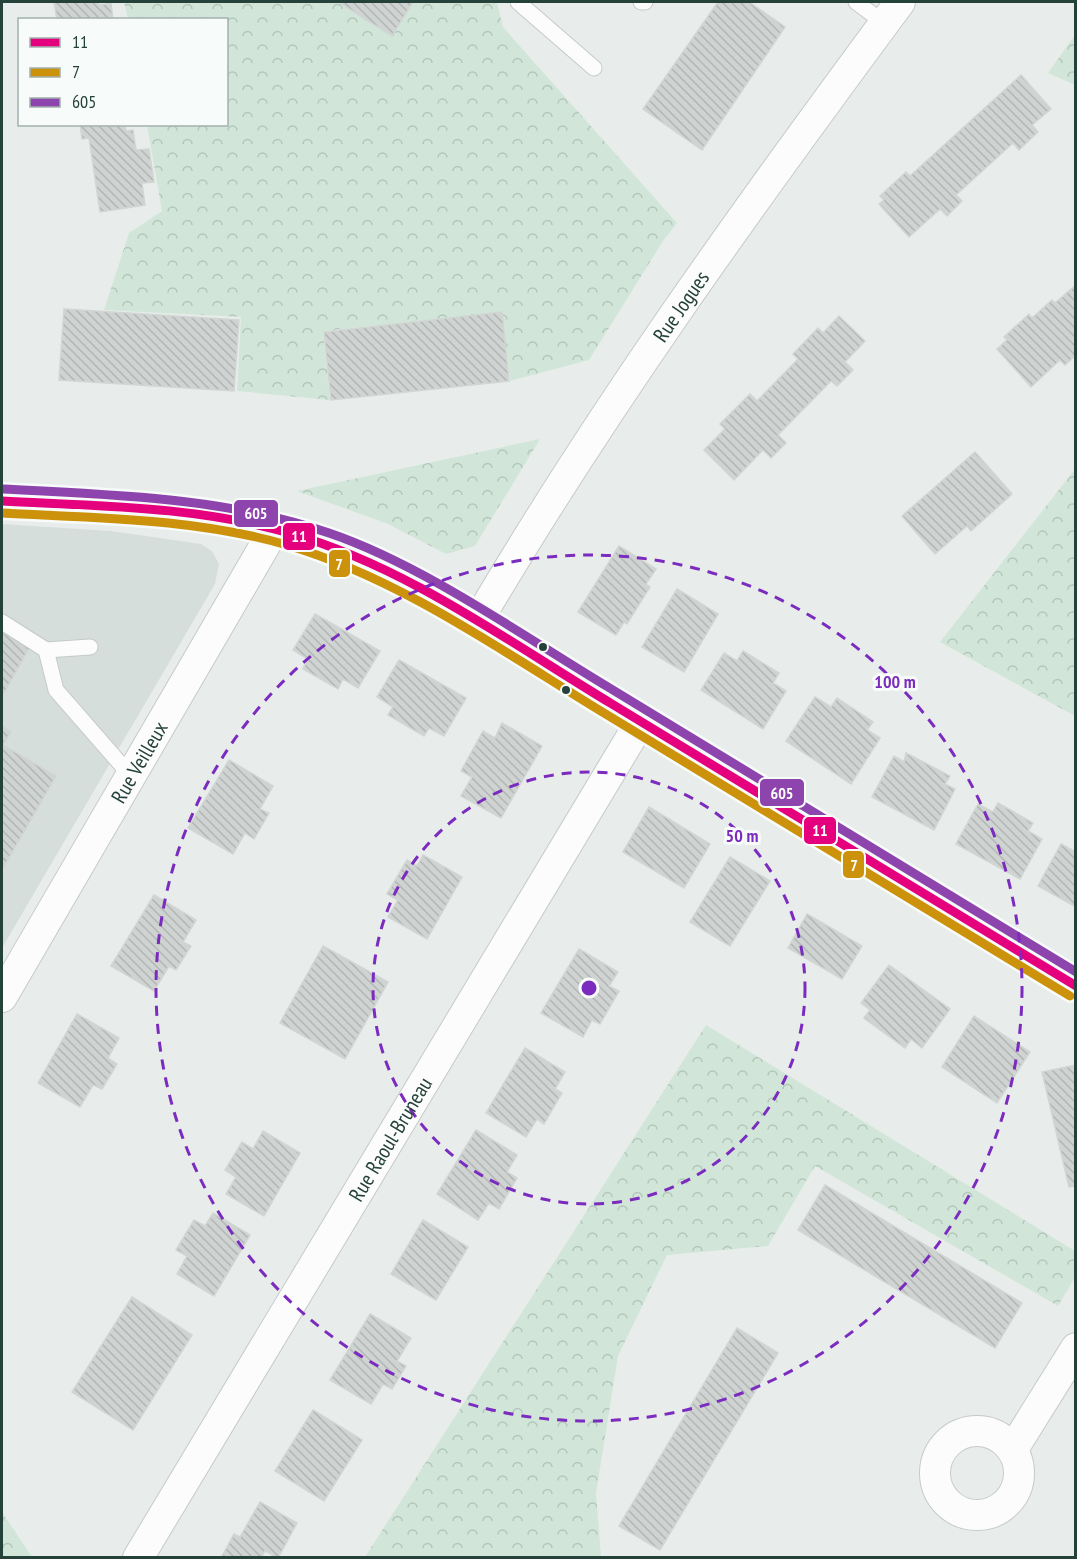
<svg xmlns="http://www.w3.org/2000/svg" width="1077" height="1559" font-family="'PT Sans Narrow',sans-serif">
	<defs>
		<pattern id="forest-crowns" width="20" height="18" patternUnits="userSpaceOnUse" patternTransform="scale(1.5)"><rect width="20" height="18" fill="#d1e6d8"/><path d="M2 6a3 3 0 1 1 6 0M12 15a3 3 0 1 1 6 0" fill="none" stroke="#b3c6ba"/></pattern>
		<pattern id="building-back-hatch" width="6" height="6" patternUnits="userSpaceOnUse" patternTransform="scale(1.5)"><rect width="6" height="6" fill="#cfd4d2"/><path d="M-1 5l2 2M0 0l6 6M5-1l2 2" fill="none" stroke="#b2b7b5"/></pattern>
	</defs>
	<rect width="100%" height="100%" fill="#e8edeb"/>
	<path fill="#d6dedb" d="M2 524 111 531 201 544 212 551 219 564 215 584 2 948Z"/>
	<g fill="url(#forest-crowns)">
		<path d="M124 2H338L392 35 413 2H497L503 27 677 223 663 241 589 360 510 381 502 312 323 331 330 400 237 391 241 317 104 310 129 233 162 211 147 125 226 124V20L128 19Z"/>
		<path d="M1075 35 1076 85H1075L1048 73Z"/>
		<path d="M540 439 475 546 446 554 388 524 297 491Z"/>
		<path d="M1075 469V716L940 642Z"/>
		<path d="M706 1025 1075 1251V1277L1058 1306 815 1166 768 1246 667 1255 618 1356 596 1493 601 1557H365Z"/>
		<path d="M2 1512 32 1557H2Z"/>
	</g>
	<g fill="url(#building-back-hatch)" stroke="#d1d6d4" stroke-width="1.5">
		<path d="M54 2H99V5L111 3 113 20H57Z"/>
		<path d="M338 2H413L392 36Z"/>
		<path d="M718 2H749L785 27 702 150 643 109Z"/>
		<path d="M1021 75 1051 109 1032 125 1038 132 1019 150 1013 143 956 195 962 201 947 216 940 209 909 237 879 204 884 200 880 196 906 172 910 176Z"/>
		<path d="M80 124H125L126 131 133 130 136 150 149 149 154 182 142 183 145 205 100 212 89 138 82 139Z"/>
		<path d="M1076 285V355L1065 365 1060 360 1031 387 997 349 1007 340 1004 337 1029 314 1032 318 1052 300 1055 303Z"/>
		<path d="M64 309 239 320 234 391 59 380Z"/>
		<path d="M502 312 509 381 331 400 324 332Z"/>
		<path d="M839 316 865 341 845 362 853 370 837 386 831 381 778 435 786 443 771 458 763 450 734 480 704 450 725 429 720 424 750 394 757 401 798 359 793 354 818 328 823 333Z"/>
		<path d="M975 452 1012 494 971 531 967 526 935 554 902 516Z"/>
		<path d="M619 546 656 569 646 584 650 587 627 624 624 622 616 635 578 612Z"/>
		<path d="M677 589 718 614 684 672 642 647Z"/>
		<path d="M315 614 380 651 358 688 343 679 338 689 303 669 308 659 293 650Z"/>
		<path d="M2 632 29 648 2 697Z"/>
		<path d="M743 651 779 673 773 683 786 691 763 729 701 690 724 653 737 661Z"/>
		<path d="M399 660 466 698 444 736 429 728 424 736 388 715 393 707 377 697Z"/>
		<path d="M815 697 831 707 837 698 873 722 867 730 880 738 851 784 786 741Z"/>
		<path d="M502 723 542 746 501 818 461 796 472 777 461 771 483 731 495 738Z"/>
		<path d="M2 726 11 732 3 745 56 776 2 870Z"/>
		<path d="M906 753 950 776 945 784 955 789 934 830 872 797 894 756 904 762Z"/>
		<path d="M229 760 273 786 260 809 269 813 254 839 245 833 233 854 188 828Z"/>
		<path d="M998 803 1033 823 1028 831 1042 839 1020 879 956 844 978 804 993 812Z"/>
		<path d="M649 807 710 844 684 888 623 852Z"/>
		<path d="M1061 844 1076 852V907L1038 886Z"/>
		<path d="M423 855 462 877 427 939 388 917 398 900 387 894 407 860 417 866Z"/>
		<path d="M730 857 770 881 730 946 690 922Z"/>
		<path d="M154 895 196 920 183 942 191 946 176 970 169 966 154 991 111 966Z"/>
		<path d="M807 914 862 946 842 979 788 948Z"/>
		<path d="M323 946 388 982 345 1059 280 1023Z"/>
		<path d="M579 949 618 972 609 986 619 991 600 1024 592 1020 583 1037 541 1013Z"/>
		<path d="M889 965 950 1009 922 1048 911 1039 905 1048 864 1018 870 1010 861 1003Z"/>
		<path d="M77 1014 119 1038 108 1058 117 1064 102 1089 93 1085 80 1107 38 1083Z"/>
		<path d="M974 1016 1030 1052 997 1103 942 1067Z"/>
		<path d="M525 1048 565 1072 555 1089 562 1093 544 1124 537 1119 526 1137 486 1113Z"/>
		<path d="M1076 1065V1186L1069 1187 1042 1072Z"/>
		<path d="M476 1130 517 1155 507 1172 517 1178 499 1209 489 1203 478 1220 437 1194Z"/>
		<path d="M263 1131 300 1153 264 1216 226 1194 236 1177 225 1170 242 1142 253 1149Z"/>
		<path d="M825 1185 1022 1303 995 1348 798 1230Z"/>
		<path d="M213 1213 250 1235 214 1296 177 1274 187 1256 176 1250 194 1220 205 1226Z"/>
		<path d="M423 1220 468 1247 436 1300 391 1274Z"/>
		<path d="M132 1297 192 1335 133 1430 72 1392Z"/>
		<path d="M370 1314 411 1338 397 1361 406 1366 392 1389 383 1384 371 1404 330 1380Z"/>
		<path d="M737 1328 778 1353 660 1550 619 1526Z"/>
		<path d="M313 1410 362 1440 324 1501 275 1471Z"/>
		<path d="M260 1502 297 1523 278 1558 265 1551 261 1558H221L234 1534 240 1537Z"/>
	</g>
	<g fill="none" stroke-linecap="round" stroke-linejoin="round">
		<defs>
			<g id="service">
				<path d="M518 2 594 68"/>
				<path d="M641 2H645"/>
				<path d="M856 2 884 23"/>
				<path d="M2 622 46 650 90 647"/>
				<path d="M46 650 56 690 131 776"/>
			</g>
			<g id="minor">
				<path d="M2 501C111 507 222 507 327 545 380 564 428 594 477 622L1076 986"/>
				<path id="s1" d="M477 622C604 406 751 203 900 2"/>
				<path id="s2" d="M2 997 275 528"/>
				<circle cx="977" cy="1473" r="42"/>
				<path d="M1013 1449 1076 1348"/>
				<path id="s3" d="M138 1558 641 721"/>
			</g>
		</defs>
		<use href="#service" stroke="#c5cac8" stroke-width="17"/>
		<use href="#minor" stroke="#c5cac8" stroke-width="32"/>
		<use href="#service" stroke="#fcfcfc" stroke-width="15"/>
		<use href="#minor" stroke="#fcfcfc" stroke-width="30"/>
		<defs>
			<path id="bus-1" d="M2 501C97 506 196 506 289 533 406 566 509 642 612 704 767 798 921 892 1076 986"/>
			<path id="bus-2" d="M2 513C96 518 195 518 287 545 401 579 502 651 604 713 759 807 914 902 1070 996"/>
			<path id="bus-3" d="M3 489C113 495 224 497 329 533 423 565 523 636 608 687 764 782 920 877 1076 972"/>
		</defs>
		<use href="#bus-1" stroke="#f7fbf9" stroke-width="14"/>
		<use href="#bus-2" stroke="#f7fbf9" stroke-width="14"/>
		<use href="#bus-3" stroke="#f7fbf9" stroke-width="14"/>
		<use href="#bus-1" stroke="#e5007d" stroke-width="9"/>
		<use href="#bus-2" stroke="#cd920c" stroke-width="9"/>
		<use href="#bus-3" stroke="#8e44ad" stroke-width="9"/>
	</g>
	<g fill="none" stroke="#7b2cbf" stroke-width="3" stroke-dasharray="10 8">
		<circle cx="589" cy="988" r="216"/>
		<circle cx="589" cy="988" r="433"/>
	</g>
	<g fill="#24423a" stroke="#f7fbf9" stroke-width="2">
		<circle cx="543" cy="647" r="5"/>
		<circle cx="566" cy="690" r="5"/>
	</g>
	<g text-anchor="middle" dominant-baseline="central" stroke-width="6" stroke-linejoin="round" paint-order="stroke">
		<g font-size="21" fill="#24423a" stroke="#f7fbf9">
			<text stroke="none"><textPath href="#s1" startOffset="376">Rue Jogues</textPath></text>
			<text stroke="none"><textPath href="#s2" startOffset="272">Rue Veilleux</textPath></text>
			<text stroke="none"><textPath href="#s3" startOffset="489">Rue Raoul-Bruneau</textPath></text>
		</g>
	</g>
	<circle cx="589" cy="988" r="9" fill="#7b2cbf" stroke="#f7fbf9" stroke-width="3"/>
	<g font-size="18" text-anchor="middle" font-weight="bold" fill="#7b2cbf" stroke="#f7fbf9" stroke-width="6" stroke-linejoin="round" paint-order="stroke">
		<text x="895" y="688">100 m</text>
		<text x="742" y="842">50 m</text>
	</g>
	<g stroke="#f7fbf9" stroke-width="2">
		<rect x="233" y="499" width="46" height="29" rx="6" fill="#8e44ad"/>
		<rect x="282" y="522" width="34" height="29" rx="6" fill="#e5007d"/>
		<rect x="328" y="549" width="23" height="29" rx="6" fill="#cd920c"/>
		<rect x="759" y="778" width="46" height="29" rx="6" fill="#8e44ad"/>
		<rect x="803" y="816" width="34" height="29" rx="6" fill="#e5007d"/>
		<rect x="842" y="850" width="23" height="29" rx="6" fill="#cd920c"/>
	</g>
	<g font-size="16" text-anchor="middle" font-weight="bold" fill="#fff">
		<text x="256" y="519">605</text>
		<text x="299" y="542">11</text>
		<text x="339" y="570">7</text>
		<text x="782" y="799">605</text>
		<text x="820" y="836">11</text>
		<text x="854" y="871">7</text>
	</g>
	<rect width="1077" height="1559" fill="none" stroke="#24423a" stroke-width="6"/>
	<rect x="18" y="18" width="210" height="108" fill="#f7fbf9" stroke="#a3b1ad" stroke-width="1.5"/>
	<rect x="30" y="38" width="30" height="9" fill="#e5007d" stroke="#a3b1ad" stroke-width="1.5"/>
	<text x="72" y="48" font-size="18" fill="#24423a">11</text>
	<rect x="30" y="68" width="30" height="9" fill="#cd920c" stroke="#a3b1ad" stroke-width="1.5"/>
	<text x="72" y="78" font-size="18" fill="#24423a">7</text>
	<rect x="30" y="98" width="30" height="9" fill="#8e44ad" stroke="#a3b1ad" stroke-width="1.5"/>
	<text x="72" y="108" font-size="18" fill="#24423a">605</text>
</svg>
